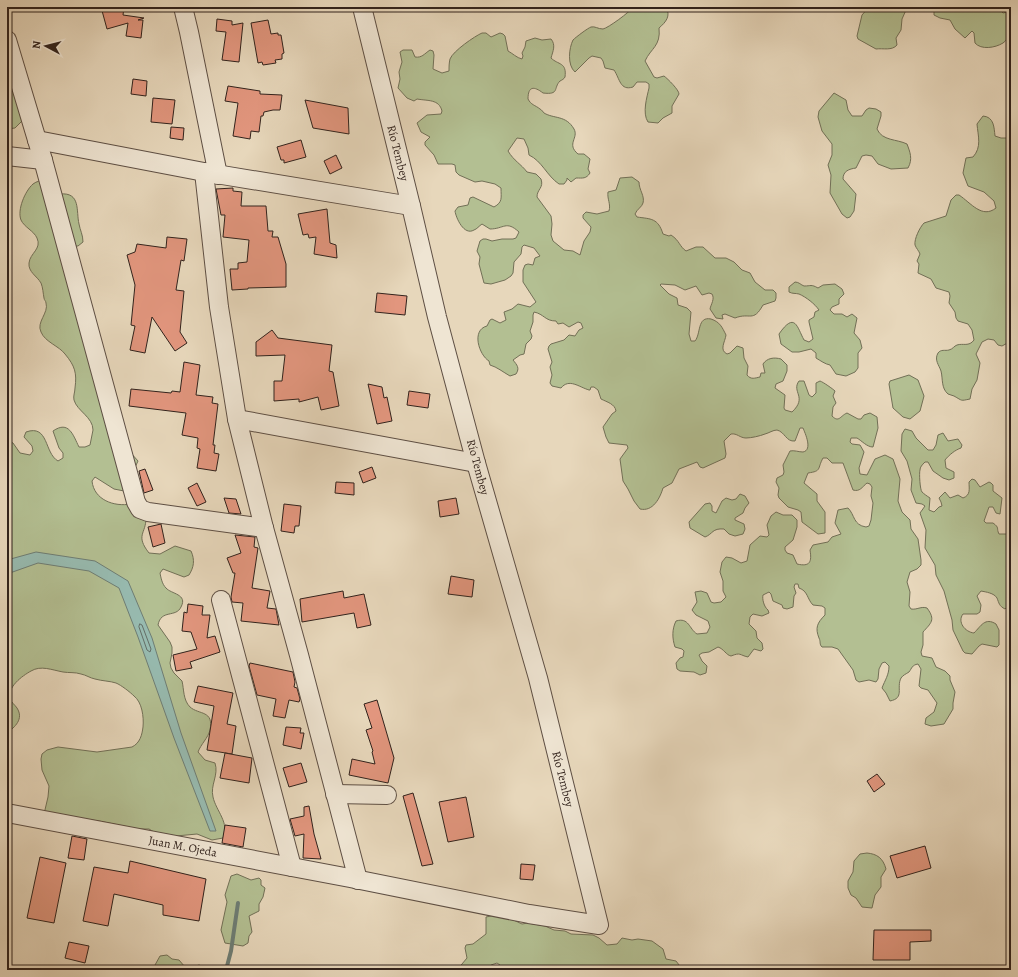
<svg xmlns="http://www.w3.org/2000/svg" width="1018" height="977" font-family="Alegreya,serif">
	<rect width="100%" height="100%" fill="#e7d7bb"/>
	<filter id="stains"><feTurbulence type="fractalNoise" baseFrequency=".005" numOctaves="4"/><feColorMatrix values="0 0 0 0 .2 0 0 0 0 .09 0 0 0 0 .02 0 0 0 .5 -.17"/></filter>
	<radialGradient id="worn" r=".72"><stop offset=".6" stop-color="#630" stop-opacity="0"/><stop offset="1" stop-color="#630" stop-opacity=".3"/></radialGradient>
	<g fill="#b3bf92" stroke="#727057">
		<path d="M633 7H666C671 16 666 22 659 28 661 46 651 48 645 61L654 77 657 78 664 76C668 79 679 90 679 94L672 106V113L663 118 658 123 648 122C642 113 647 97 649 88V84L646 82H637L633 87C620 91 620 79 614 70L605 68 603 61 601 58 592 56 589 58 575 72C567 65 569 48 573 40 576 37 588 28 591 27 595 26 598 29 603 29 608 28 630 12 633 7Z"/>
		<path d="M869 7H906V10L902 19 901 30 896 38 897 45C892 51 883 48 876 49L858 39 857 36 862 15Z"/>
		<path d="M934 7H1004L1001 11 1003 13 1011 11V37C1007 38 1006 41 1003 43 995 48 981 50 975 43L974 33 972 31 965 38 955 29 950 20 940 18 934 15Z"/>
		<path d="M482 33H486L491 37 500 33 503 34 505 36 508 51C512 53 517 58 522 59L523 56 522 53 525 47 526 41 535 38 542 40 551 39C556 45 553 51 551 58 558 65 567 62 565 77 564 79 562 80 560 81 553 88 560 95 543 93 534 86 528 86 528 99 531 105 535 105 540 109 542 110 543 112 544 113 554 119 566 115 574 129 579 138 566 144 578 154H584L590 159 588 169 590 173C586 179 583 178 576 178L571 182 567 178V180L564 184H559C547 176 542 161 529 155L528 148 524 139 517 138 508 151C514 161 521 164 527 172L536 174 541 179C544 188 537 189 537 197L551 216 552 224 551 235 553 241 564 250 573 251 580 255 584 241 590 232 591 227 583 218V215L586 212 597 214 609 211C611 204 607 199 608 192L616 190 620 178 632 177 639 182C639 190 645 196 643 203 642 207 637 209 635 214L637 217C651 219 658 218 663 234L669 236 671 235C680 241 679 246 686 251L696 247H703L715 258H726L734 262 742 270 750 273 755 282 765 290H773L776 293V298L775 301 763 305C753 323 750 312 735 318L725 314 722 315 723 319 716 318 710 309C711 304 715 299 712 294L709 293 702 295 696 286 685 290 675 285 661 284 660 285 669 294 677 298 678 305 687 308 691 312 689 334 691 341H695C701 334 697 316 711 319 720 322 722 327 726 335 725 342 719 350 727 354L730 353 737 346 743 348 744 358 748 366 747 375C751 380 755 378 760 377L761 373H765L763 364C767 358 774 357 781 359L787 365V371L783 381 776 384 775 388 785 395 784 408 785 410 792 412C808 397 791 392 799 381H804L809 395 812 397 816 393V383L820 381C823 382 833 389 835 391L833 396 836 403 833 407 832 416C839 423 840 416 847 413L858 419H861L864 415 870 413 877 417 878 428 873 447C867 447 862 441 857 438H851L850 442 852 444 860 445 864 452 859 468 860 474 867 475 875 459 885 455 893 459 900 479 898 501 902 512 910 520 911 529 918 539 921 560V565L917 569 910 572 907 582 910 592 909 606 911 609C917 610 921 606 927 608 936 620 931 623 923 632V645L921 652 922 656 932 658 936 667 945 671 950 676V680L955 692 953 703V709L944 724 931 726 925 724 926 718 934 712 937 703 928 690 921 688 919 686 921 669 918 664C912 665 912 668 909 672 906 674 903 675 901 678 896 688 905 698 890 701L886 693 882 688C885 680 889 675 889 666L885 662 882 663 879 669 878 679 876 682 869 680 859 682 856 680 853 670 838 649 832 647H822C819 644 821 642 819 638 815 628 817 623 825 615V608L822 606 813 605C807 599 808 591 799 588L798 584H795L794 587 796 593 794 596 793 607 787 609 783 608 782 605 773 601 771 594 769 592 763 595C762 599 764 607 768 610L769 613 762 616 753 614 750 617 749 624 756 631 757 638 762 643 763 649 761 651 754 649 748 657C739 655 741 652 731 656 726 655 724 649 718 647L709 652 702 653 699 655 702 661 707 666 706 673 700 675 694 672 680 671 677 669 676 663 680 658 683 657 684 651 682 649 675 647C672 638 672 629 676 621 689 617 689 629 697 634L707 633 710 627 708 621 696 615 692 610 697 602 695 592 701 591 707 593 711 602 714 603 721 602 726 597 723 591V581L720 572 722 562 726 557 732 558 741 563 747 561 750 545 760 536 767 537 769 535 767 525 771 516 776 512 783 515H792L797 520V527L793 540 785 547V550L787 553 793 555 797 564C810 567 812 562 810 550L813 545 828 542 832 537 841 534 835 523 838 510 848 508C855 515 853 525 866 527L869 526 871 520 873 503 871 496 872 487 870 484 867 483C862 487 860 492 853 490L843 463H832L827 458H823C817 469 822 471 808 473L804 483 817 494V501L825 512V533L818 534 802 522 801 512 798 510 788 507 779 498 778 495 779 488 776 482 777 478 783 475 784 472 783 465 790 451C794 450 799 452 803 452 813 450 805 433 803 428H800L795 441C786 442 785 432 777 430 773 430 769 433 765 434 760 436 751 438 746 438 740 438 737 433 731 434L724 441 726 454 725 458 703 468 700 467 697 462 679 469 672 483 663 488C660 498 653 512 640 509L634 501 628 489 623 481 620 459 628 448 627 445 609 443 606 437 603 427 612 414 616 411C615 404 607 402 601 399L598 390 594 387H591L590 390H589C579 387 569 378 561 388L552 386 550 383 552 375 550 367 552 362 548 349 549 346 551 344 564 340 569 335 575 336 579 330 583 328 581 323 578 322 569 327 563 323 558 324 556 321C545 321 544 314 534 312L533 315V322L530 331 532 336 531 339 526 344 524 354 520 355 513 360C517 365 520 368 516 374L510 376C503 372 497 367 490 365L489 361C479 355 471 330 487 326L490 320 492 319 500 323 506 320 504 312 512 309 518 304 530 307 536 302 523 282V270L525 265 528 264 533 265 535 258 540 256 534 248 524 245 522 247 521 254 514 262 513 273 511 276 505 280 491 284 484 283 479 264 480 257 477 251 480 241 483 239H486L492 241 502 239H513L516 238 519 232C506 220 504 229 490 229L482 224C479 226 477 229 474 230 464 236 456 218 455 211L458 207 468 205 470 198 473 197 494 207C503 202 501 198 501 188L495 184 482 181 475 182 459 175 456 172 455 165 452 164H438L434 155 425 145V142L430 137 421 132 417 123 427 115 441 114 442 111C439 99 428 101 417 99L414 101 407 98 398 88 400 79 399 72 402 62 400 52 403 50H412L415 57C422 58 424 54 430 50L433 51 434 55 433 69 442 73 449 71C449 67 449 63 450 59 453 51 475 36 482 33Z"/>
		<path d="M7 65 23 120 15 128 7 129Z"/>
		<path d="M834 93 846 100 848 110 852 116H862L866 110 869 108 876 109 881 112V116L877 129C882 141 897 139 907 144 910 152 913 159 908 168L891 169 878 164 872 156 866 155 862 156 856 168C849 169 843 171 843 179L856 194 854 211 850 217 847 218 842 214 830 193 831 175 828 165 832 155V144L822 131 818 117 819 111Z"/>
		<path d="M983 116C994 117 994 127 995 136L1001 138H1011V341L1002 346 998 345 994 340 988 339 982 342 976 354 980 363 977 380 972 389 970 399C960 401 963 401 954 396 952 395 950 395 948 394 941 388 943 379 941 371 939 365 934 360 938 353 941 349 945 351 949 350 953 349 954 346 957 345 963 343 969 347 974 340L972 330 968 324 958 321 956 318 955 312 949 303 950 296 949 292 936 288 931 279 918 273 919 264 917 261 920 254C919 251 916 248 915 245 914 239 920 227 924 223L946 216 951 200 956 195H959C971 203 982 219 996 208L994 201 984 192 968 186 963 173 966 158 973 157C982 147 978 136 977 124Z"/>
		<path d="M44 180 60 194C81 192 76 211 79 224 80 230 83 235 83 242L78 246H73L130 452 138 461 124 491 114 489 95 477 92 481C94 500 114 507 131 504L146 518C146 534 135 535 149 553L160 554 175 546 191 551C195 560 194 567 189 575L184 577 163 569 160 573C161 578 162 584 166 588 171 594 188 594 181 607 176 618 161 609 158 625L170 642 172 647V653L170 663 171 668 174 673 182 681C184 689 183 700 190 707 199 715 214 710 210 730 208 738 201 744 198 752L205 760 215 763C219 775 210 785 213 797 216 811 230 823 223 838L212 840 197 834 176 836 154 832 149 829H138L99 821 44 814 48 797 49 786 42 770 41 759 42 754 47 750 58 747 97 752 132 747C140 743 142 735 143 727 144 717 142 702 134 696 130 692 121 685 116 683 110 681 102 681 95 679 90 678 86 675 81 674 75 672 69 673 63 672 52 670 41 665 31 671 22 676 7 687 10 699 11 702 15 705 17 708 24 719 15 727 7 733V440L13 443 20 453 30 455 33 451 32 446 24 437 26 432C49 424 44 453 58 461L63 458V453L59 448 53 431C69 420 73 435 79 447H85L90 445C91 440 92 435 93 430 93 417 77 411 74 400 73 396 75 392 75 388 77 373 75 366 65 354 59 346 45 342 41 332 36 322 49 313 46 303 46 301 44 300 44 298 43 293 43 288 41 283 37 276 28 272 29 263 30 253 42 249 37 238 34 231 24 227 21 220 17 210 25 191 33 184 37 181 40 181 44 180Z"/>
		<path d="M795 282C799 282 801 285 804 286 811 286 811 284 818 288L823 285 835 284 842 289 844 294 839 299V304L832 307 830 310 834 314H842L847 317 852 314 857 318 854 333 860 340 862 348 858 353V368L855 372 846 376 836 374 830 365C825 364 821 361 816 358V353L811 349 799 352H792L781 344 779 334C795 311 797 327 804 340L809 342 813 339 809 322V320L814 317 815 312 819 310C815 304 806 297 799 294 795 293 793 294 789 292V287Z"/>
		<path d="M909 375 918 380 924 396 920 411 910 419 903 417 893 408 889 384 890 381Z"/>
		<path d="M905 429 912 431 916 438 928 450H933L936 445 938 435 943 433 948 441 958 439 962 445 961 448C955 450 949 455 945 460L946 468 954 472V478L949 480 943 478 933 471 928 462H925C922 465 920 467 920 470 919 473 920 490 922 492 924 494 927 496 930 498L929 510 934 512 939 507 942 506 941 502 939 498 945 492 950 498 958 495 963 498C971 495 969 489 969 482L972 479 975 480 980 487 989 482 991 483 993 485V491L1002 498 1000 514 996 513 993 507H989L984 521 986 523H993C1000 528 996 528 999 534H1006L1011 531V603L1005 609C999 606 999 603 997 598 994 593 986 592 981 591L977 596 981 605 980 612 977 614H963C957 622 965 632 974 633 981 626 985 617 996 624L999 630V645L997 647 982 644 979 646 972 654 965 653 963 651 953 630 952 620 944 591 936 575 935 565 925 548 926 530 920 513 925 506 922 504 916 503 911 490 912 479 907 461 901 451 902 434Z"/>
		<path d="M740 494 745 496 749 503 745 508 743 513 735 518V520L744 524 745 529 743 534 735 536 729 534 724 529C712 528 713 534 705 537L690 528 689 522 705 504 710 503 712 506V511L716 513 722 501 726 498 732 500 736 499Z"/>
		<path d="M867 853C877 854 883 858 886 869L881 877V887L875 895 872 908 862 907 856 898 851 895 848 888V881L853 872 854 861 860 854Z"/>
		<path d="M237 874 251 880 259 878 261 880V885L265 888 263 897 259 904V911L249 916 252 932 249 936 248 943 243 946 225 943 221 930 227 902 225 895 231 876Z"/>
		<path d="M495 915 505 916 522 924 528 923 545 926 554 930 565 931 571 934 593 935 599 938 607 945 617 944 622 938 632 940 638 939 652 941 663 949 666 959 676 961 683 970H501L500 965 497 963 491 965 486 970 476 968 472 970H457L467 958 465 948 466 945 473 944 486 934V917Z"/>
		<path d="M167 955 172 959 179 960 185 967 189 968 199 965 202 966 206 970H155V965L160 956Z"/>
	</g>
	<path fill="#97baaf" stroke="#6e7d74" d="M36 552 95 561 128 581 152 638 181 733 216 831H210L174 738 138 637 119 588 89 571 38 563 7 574V560Z"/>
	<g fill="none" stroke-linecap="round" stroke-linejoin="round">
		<path stroke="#646e66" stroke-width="1" d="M140 624 142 625 151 649 150 652 147 650 139 627Z"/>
		<path stroke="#6e7d74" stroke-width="4" d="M226 970 231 951 238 903"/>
	</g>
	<g fill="#e2967e" stroke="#31221c">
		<path d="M101 7H124L123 15 144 18 138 20H143L141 38 126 36 128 23 107 29Z"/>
		<path d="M217 19 232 21V25L243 23 239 62 222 60 226 32 216 31Z"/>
		<path d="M268 20 271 34 278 33V35H281L284 53 282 54V59L275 60 276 63 263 65 262 62 258 63 251 23Z"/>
		<path d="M133 79 147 81 146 96 131 94Z"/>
		<path d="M228 86 260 91V94L282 95 280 110H273L264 112 263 116H261L259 132 251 131 250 139 233 136 238 103 225 101Z"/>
		<path d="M153 98 175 100 172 124 151 122Z"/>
		<path d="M305 100 348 108 349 134 313 128Z"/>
		<path d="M171 127 184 128 183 140 170 138Z"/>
		<path d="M301 140 306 157 284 163V160H281L277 147Z"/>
		<path d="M336 155 342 168 330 174 324 161Z"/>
		<path d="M233 188V191L242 192 241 206H266L268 231H273L272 237H278L286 264V287L248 288V289L232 290 230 269H238V263L247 262 249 240 223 237 225 215H221L216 189Z"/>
		<path d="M327 209 330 243 336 245 337 258 314 254 316 237 309 238 308 234 303 235 298 214Z"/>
		<path d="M167 237 187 239 184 261 181 260 176 290 184 291 180 332 187 343 175 351 152 317 145 353 130 350 135 326 131 325 135 285 127 255 135 252 137 244 166 248Z"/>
		<path d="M377 293 407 296 405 315 375 312Z"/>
		<path d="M272 330 278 338 332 345 329 371 333 372 339 406 321 410 318 397 299 402V399L274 401V381H282L285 355 256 356V342Z"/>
		<path d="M184 362 200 365 196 395 213 397 212 403 218 404 213 445H215L214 453 219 454 216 471 197 468 200 449 197 448 198 438 182 435 186 413 129 406 131 389 171 393 172 391 180 392Z"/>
		<path d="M368 384 382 387 384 398 387 397 392 421 377 424Z"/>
		<path d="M409 391 430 394 428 408 407 405Z"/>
		<path d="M372 467 376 478 363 483 359 472Z"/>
		<path d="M145 469 153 490 144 493 139 471Z"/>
		<path d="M336 482 354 483V495L335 493Z"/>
		<path d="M197 483 206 502 197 506 188 488Z"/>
		<path d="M224 498 236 499 241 514 229 513Z"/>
		<path d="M456 498 459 514 440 517 438 501Z"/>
		<path d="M284 504 301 506 299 526H295L294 533 281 531Z"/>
		<path d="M161 524 165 543 153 547 148 527Z"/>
		<path d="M235 535 255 537 254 547 258 548 252 588 270 591 267 608 276 609 279 625 241 621 243 603 232 602 231 597 235 573H233L227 558 241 553Z"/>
		<path d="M451 576 474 580 472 597 448 594Z"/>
		<path d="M343 591 344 598 364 594 371 625 357 628 354 613 302 622 300 599Z"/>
		<path d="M188 604 203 606 202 615H210L207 638 215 636 220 652 190 662 192 668 176 671 173 655 197 649 191 632 182 631 184 612 187 613Z"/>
		<path d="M250 663 293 672 295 682 294 687 297 688 300 699 299 702 289 700 285 718 273 716 276 699 257 695 249 666Z"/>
		<path d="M198 686 233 693 227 724 236 726 232 754 207 750 214 706 194 702Z"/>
		<path d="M377 700 394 758 388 783 349 775 352 759 375 764 372 752 373 751 366 730 372 728 364 704Z"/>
		<path d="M286 727 301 728 300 733H304L301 749 283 745Z"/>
		<path d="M225 753 252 758 249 783 220 778Z"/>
		<path d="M301 763 307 782 289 787 283 768Z"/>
		<path d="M877 774 885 784 874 792 867 781Z"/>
		<path d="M413 793 433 864 422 866 403 796Z"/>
		<path d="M466 797 474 837 448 842 439 802Z"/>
		<path d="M309 806 314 834 321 859 303 858 304 834 295 836 290 819 304 816V807Z"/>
		<path d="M225 825 246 828 243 847 222 843Z"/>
		<path d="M72 836 87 839 84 860 68 858Z"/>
		<path d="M925 846 931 868 897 878 890 856Z"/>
		<path d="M40 857 66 863 54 923 27 918Z"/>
		<path d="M130 861 206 879 199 921 163 915V905L114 894 108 926 83 921 94 867 128 873Z"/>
		<path d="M521 864 535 865 533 880 520 879Z"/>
		<path d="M874 930H931V941L910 942V960H873Z"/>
		<path d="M69 942 89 946 85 963 65 958Z"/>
	</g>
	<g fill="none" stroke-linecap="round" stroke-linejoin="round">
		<defs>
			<g id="minor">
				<path d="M183 7 189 32 218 175"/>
				<path d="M7 40 43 160 136 502 140 509 148 512 264 528"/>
				<path d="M37 140 204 172 411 206"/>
				<path d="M7 156 43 160"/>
				<path d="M204 172 219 307 237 419 264 528 299 655 358 880"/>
				<path d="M237 419 476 463"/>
				<path d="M221 600 292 867"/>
				<path d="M335 794 387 795"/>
				<path id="s1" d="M7 813 350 878 529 914 599 925 538 678 476 463 437 317 411 206 362 7"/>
			</g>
		</defs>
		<use href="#minor" stroke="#5e4f44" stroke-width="20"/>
		<use href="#minor" stroke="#efe5d3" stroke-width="18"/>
	</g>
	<g text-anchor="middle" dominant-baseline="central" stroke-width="3" stroke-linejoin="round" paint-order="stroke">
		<g font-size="12" fill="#31221c" stroke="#efe5d3">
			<text transform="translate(398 153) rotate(76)">Río Tembey</text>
			<text transform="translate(478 467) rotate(75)">Río Tembey</text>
			<text transform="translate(563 779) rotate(76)">Río Tembey</text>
			<text stroke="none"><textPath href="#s1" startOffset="179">Juan M. Ojeda</textPath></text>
		</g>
	</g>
	<rect width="1018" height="977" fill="none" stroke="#e7d7bb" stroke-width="24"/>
	<rect x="8" y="8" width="1002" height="961" fill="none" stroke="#31221c" stroke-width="2"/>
	<rect x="12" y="12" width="994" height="953" fill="none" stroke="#31221c"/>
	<g transform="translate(46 46) rotate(277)" stroke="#efe5d3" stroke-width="3" paint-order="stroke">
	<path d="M0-3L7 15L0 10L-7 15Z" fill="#31221c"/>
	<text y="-6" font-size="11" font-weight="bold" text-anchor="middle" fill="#31221c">N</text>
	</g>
	<rect width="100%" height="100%" filter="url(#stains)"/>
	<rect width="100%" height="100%" fill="url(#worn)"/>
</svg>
